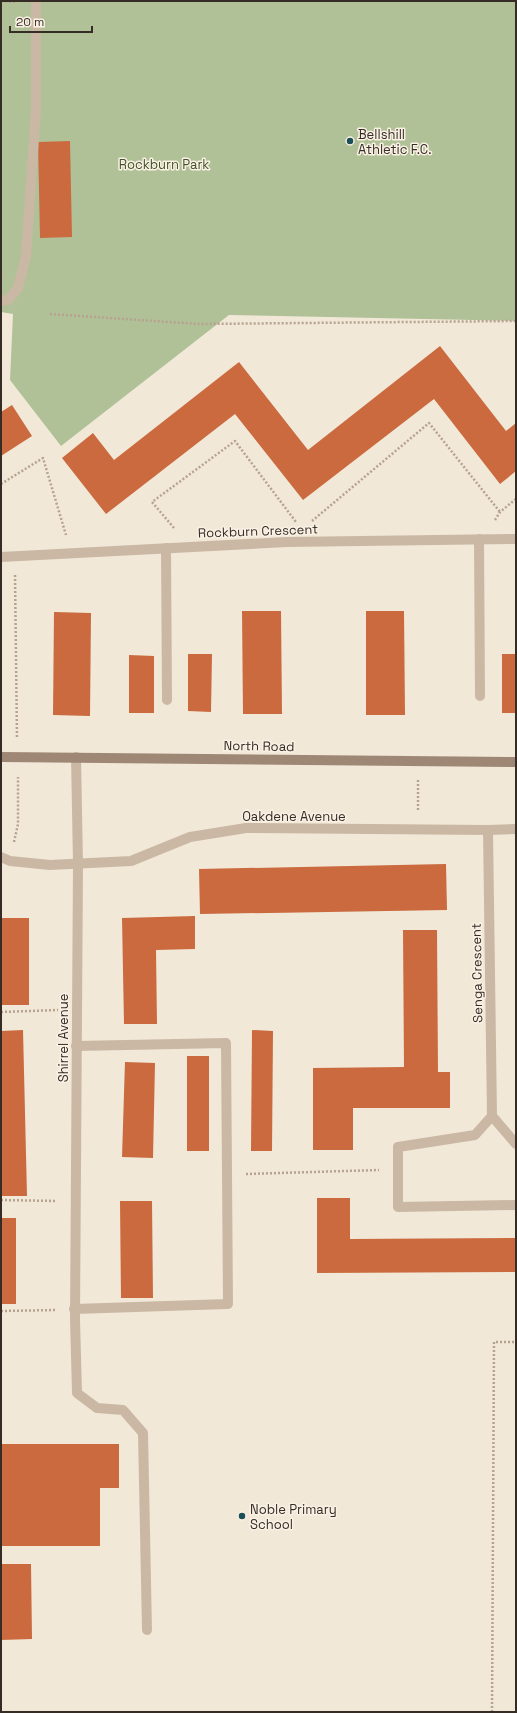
<svg xmlns="http://www.w3.org/2000/svg" width="517" height="1713" font-family="'Space Grotesk',sans-serif">
	<rect width="100%" height="100%" fill="#f2e8d8"/>
	<path fill="#b0c198" d="M1 1H516V321L229 315 61 446 10 380 13 314 1 312Z"/>
	<g fill="#ca6a3e">
		<path d="M70 141 72 237 40 238 38 142Z"/>
		<path d="M440 346 506 431 516 423V471L500 484 434 399 303 500 235 414 106 514 62 458 93 433 114 460 239 362 308 450Z"/>
		<path d="M12 405 32 436 1 456V412Z"/>
		<path d="M242 611H281L282 714H243Z"/>
		<path d="M366 611H404L405 715H366Z"/>
		<path d="M54 612 91 613 90 716 53 715Z"/>
		<path d="M188 654H212L211 712 188 711Z"/>
		<rect x="502" y="654" width="14" height="59"/>
		<path d="M129 655 154 656V713H129Z"/>
		<path d="M446 864 447 910 200 914 199 869Z"/>
		<path d="M195 916V949L156 950 157 1024H124L122 918Z"/>
		<rect x="1" y="918" width="28" height="87"/>
		<path d="M403 930H437L438 1072H450V1108H353V1150H313V1068L404 1067Z"/>
		<path d="M23 1030 27 1196H1V1031Z"/>
		<path d="M252 1030 273 1031 272 1151H251Z"/>
		<rect x="187" y="1056" width="22" height="95"/>
		<path d="M125 1062 155 1063 153 1158 122 1157Z"/>
		<path d="M317 1198H350V1239L516 1238V1272L317 1273Z"/>
		<path d="M120 1201H152L153 1298H121Z"/>
		<rect x="1" y="1218" width="15" height="86"/>
		<path d="M1 1444H119V1488H100V1546H1Z"/>
		<path d="M1 1564H31L32 1639 1 1640Z"/>
	</g>
	<g fill="none" stroke-linecap="round" stroke-linejoin="round">
		<g stroke="#b6a28e" stroke-width="2.5" stroke-dasharray="2 2" stroke-linecap="butt">
			<path d="M1 1 16 2"/>
			<path d="M50 314 199 324 516 321"/>
			<path d="M1 484 43 458 66 535"/>
			<path d="M495 520 500 512 516 499"/>
			<path d="M312 521 429 423 500 512"/>
			<path d="M174 528 152 502 235 441 296 522"/>
			<path d="M15 575 17 738"/>
			<path d="M418 810V779"/>
			<path d="M14 842 18 824V777"/>
			<path d="M1 1012 58 1010"/>
			<path d="M246 1174 379 1170"/>
			<path d="M1 1200 56 1201"/>
			<path d="M1 1311 56 1310"/>
			<path d="M492 1712 494 1342H516"/>
		</g>
		<g stroke="#cab8a4" stroke-width="10">
			<path d="M1 301 8 300 18 288 26 256 36 109V2"/>
			<path d="M479 539 480 696"/>
			<path d="M166 548 167 700"/>
			<path d="M74 1309 228 1304 226 1043 76 1046"/>
			<path d="M75 1319 77 1393 97 1408 123 1410 143 1433 147 1630"/>
		</g>
		<g stroke="#cab8a4" stroke-width="10">
			<path d="M1 557 287 542 516 539"/>
			<path d="M488 830 492 1116"/>
			<path d="M1 857 10 861 50 865 131 861 190 837 246 828 488 830 516 829"/>
			<path d="M516 1144 492 1116 475 1135 398 1147V1207L516 1205"/>
			<path d="M75 1319 78 864 76 757"/>
		</g>
		<path stroke="#9e8775" stroke-width="10" d="M1 757 516 762"/>
	</g>
	<g fill="#1a4f58" stroke="#faf1e4" stroke-width="1.5">
		<circle cx="350" cy="141" r="4"/>
		<circle cx="242" cy="1516" r="4"/>
	</g>
	<g text-anchor="middle" dominant-baseline="central" stroke-width="3" stroke-linejoin="round" paint-order="stroke">
		<g font-size="13" fill="#352c26" stroke="#faf1e4" text-anchor="start">
			<text x="358" y="134">Bellshill<tspan x="358" dy="15">Athletic F.C.</tspan></text>
			<text x="250" y="1509">Noble Primary<tspan x="250" dy="15">School</tspan></text>
		</g>
		<g font-size="13" fill="#415429" stroke="#faf1e4">
			<text x="164" y="164">Rockburn Park</text>
		</g>
		<g font-size="13" fill="#352c26" stroke="#faf1e4">
			<text transform="translate(258 531) rotate(-2)">Rockburn Crescent</text>
			<text transform="translate(259 746) rotate(1)">North Road</text>
			<text x="294" y="816">Oakdene Avenue</text>
			<text transform="translate(477 973) rotate(-91)">Senga Crescent</text>
			<text transform="translate(63 1038) rotate(-90)">Shirrel Avenue</text>
		</g>
	</g>
	<rect width="517" height="1713" fill="none" stroke="#352c26" stroke-width="4"/>
	<path d="M10 26v6h82v-6" fill="none" stroke="#352c26" stroke-width="2"/>
	<text x="16" y="26" font-size="12" fill="#352c26" stroke="#faf1e4" stroke-width="3" paint-order="stroke">20 m</text>
</svg>
